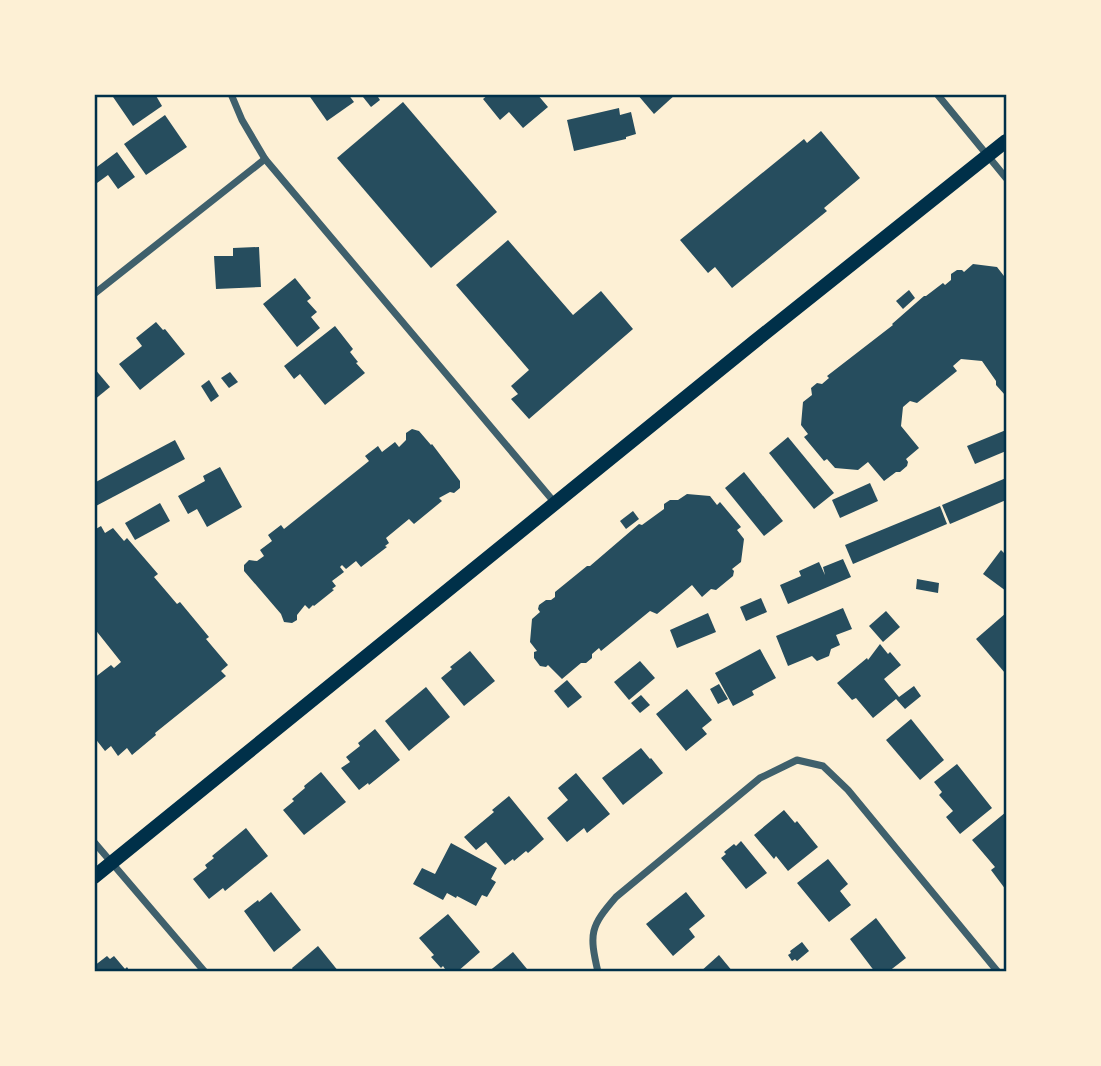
<svg xmlns="http://www.w3.org/2000/svg" width="1101" height="1066" font-family="'Nunito Sans',sans-serif">
	<rect width="100%" height="100%" fill="#fdf0d5"/>
	<g fill="#264d5e">
		<path d="M111 94H155L162 106 133 126Z"/>
		<path d="M308 94H348L354 102 327 121Z"/>
		<path d="M367 94H376L380 100 371 107 363 97Z"/>
		<path d="M489 94H537L548 107 523 128 509 112 500 120 483 99Z"/>
		<path d="M637 94H676L654 114Z"/>
		<path d="M403 102 497 212 431 268 337 158Z"/>
		<path d="M619 108 620 115 631 112 636 134 626 137V139L574 151 567 120Z"/>
		<path d="M165 115 187 147 146 175 124 144Z"/>
		<path d="M821 131 860 178 824 208 827 211 732 288 715 267 708 273 680 240 804 139 807 143Z"/>
		<path d="M117 152 135 177 118 189 108 175 97 183 94 179V169Z"/>
		<path d="M508 240 573 315 601 291 633 329 529 419 511 399 518 394 511 386 529 370 456 285Z"/>
		<path d="M259 247 261 287 216 289 214 256H233V248Z"/>
		<path d="M973 264 997 267 1004 276 1006 274V403L1004 400 1005 395 996 385V381L982 361 961 359 953 366 957 371 917 403 910 401 903 407 901 426 919 448 906 459 908 462 907 466 900 472H896L884 481 868 462 858 470 835 468 827 459 824 461 804 437 808 434 801 425 803 402 812 395 811 388 817 383 822 384 829 378 827 376 893 325 892 324 924 296H926L943 283 945 285 951 280V274L957 270H962L964 272Z"/>
		<path d="M295 278 311 298 307 301 317 312 311 317 320 328 297 347 263 304Z"/>
		<path d="M909 290 915 298 903 309 896 301Z"/>
		<path d="M156 322 163 330 165 329 185 354 140 390 119 364 142 346 136 338Z"/>
		<path d="M335 326 353 349 350 352 358 362 356 363 365 373 325 405 300 374 294 379 284 366Z"/>
		<path d="M94 368 110 387 94 400Z"/>
		<path d="M230 372 238 382 229 388 221 378Z"/>
		<path d="M209 380 219 396 211 402 201 386Z"/>
		<path d="M412 429 419 431 431 445 432 444 460 481V488L454 493 450 492 439 498 442 501 414 524 409 519 386 538 389 543 385 546 387 547 361 567 356 561 346 569 342 565 340 567 344 572 332 581 336 586 332 589 334 590 314 606 313 605 309 609 305 605 297 615V620L292 623 284 622 281 614 244 571V565L249 560 257 561 264 556 260 550 272 541 268 535 281 525 284 529 369 461 365 456 378 446 382 452 395 442 399 447 406 440V433Z"/>
		<path d="M1006 430V451L975 464 967 446Z"/>
		<path d="M788 437 834 493 814 509 769 453Z"/>
		<path d="M175 440 185 459 94 507V483Z"/>
		<path d="M220 467 242 507 207 527 197 509 188 514 178 496 205 481 203 476Z"/>
		<path d="M744 472 783 521 764 536 725 488Z"/>
		<path d="M1006 478V500L950 524 942 505Z"/>
		<path d="M870 483 878 501 840 518 832 500Z"/>
		<path d="M687 494 710 496 717 505 720 502 741 527 737 530 744 539 741 562 732 569 734 571 733 576 716 590 711 589 702 597 692 585 657 614 650 611 601 651 599 648 592 654V658L586 663H581L562 679 548 665 546 667 540 666 534 658V652L537 651 530 642 532 619 540 612 538 609 539 605 546 600H551L555 597V592L587 566H590L639 524 642 525 664 509V504L670 500H678Z"/>
		<path d="M160 503 170 521 135 540 125 523Z"/>
		<path d="M940 506 947 524 853 564 845 545Z"/>
		<path d="M633 511 639 519 626 529 620 521Z"/>
		<path d="M101 526 105 533 113 528 124 541 127 538 158 574 154 577 177 604 180 602 209 637 206 639 228 665 221 671 226 676 155 733 156 735 132 755 127 748 118 756 111 746 105 751 94 737V678L111 665 114 668 121 662 94 628V530Z"/>
		<path d="M1001 550 1006 555V591L983 574Z"/>
		<path d="M843 559 851 577 788 604 780 585 801 576 799 571 819 562 825 575 823 567Z"/>
		<path d="M917 579 939 583 938 593 916 589Z"/>
		<path d="M761 598 767 612 746 621 740 607Z"/>
		<path d="M843 608 852 629 836 635 840 645 831 649 829 656 817 661 812 656 788 666 776 636Z"/>
		<path d="M886 611 900 627 883 642 869 626Z"/>
		<path d="M708 613 716 632 677 648 670 630Z"/>
		<path d="M1006 613V671L1005 673 976 639Z"/>
		<path d="M880 644 888 654 890 652 901 665 884 679 899 697 914 686 921 696 905 709 896 699 873 718 856 698 852 700 837 683 867 658 868 660Z"/>
		<path d="M760 649 776 678 752 691 754 695 733 706 715 673Z"/>
		<path d="M470 651 495 681 464 706 441 678 452 669 450 667Z"/>
		<path d="M640 661 655 678 629 700 614 682Z"/>
		<path d="M567 680 582 697 568 708 554 691Z"/>
		<path d="M719 684 728 699 718 704 710 689Z"/>
		<path d="M426 687 450 717 409 751 385 721Z"/>
		<path d="M687 689 712 720 702 728 707 734 686 751 656 714Z"/>
		<path d="M641 695 650 705 640 713 631 703Z"/>
		<path d="M911 719 944 760 920 780 886 740Z"/>
		<path d="M375 729 400 760 369 785 368 783 359 790 341 768 350 762 346 757 360 746 358 743Z"/>
		<path d="M641 748 650 759 651 758 663 773 623 805 602 778Z"/>
		<path d="M957 764 992 808 960 834 946 817 953 811 939 795 942 792 934 782Z"/>
		<path d="M321 772 346 802 304 835 283 810 294 801 292 799 305 788 304 786Z"/>
		<path d="M576 773 610 814 587 833 584 828 567 842 547 818 568 800 558 788Z"/>
		<path d="M509 796 544 839 528 853 526 851 514 861 513 859 505 865 486 842 476 850 464 837 494 812 492 810Z"/>
		<path d="M784 810 795 823 797 821 818 847 788 871 776 856 774 859 754 835Z"/>
		<path d="M1006 812V890L991 870 995 867 972 840Z"/>
		<path d="M246 828 268 856 225 891 223 888 209 899 193 879 207 868 205 865 214 858 212 856Z"/>
		<path d="M741 841 767 873 746 889 721 858 726 854 724 852 734 844 736 846Z"/>
		<path d="M451 843 497 868 491 879 496 882 487 897 482 895 476 906 457 896 456 898 447 893 443 900 413 884 422 868 435 874Z"/>
		<path d="M828 859 848 884 840 891 851 905 829 922 797 883Z"/>
		<path d="M271 892 301 930 274 952 244 911 258 900 259 902Z"/>
		<path d="M686 892 705 916 689 929 695 937 673 956 646 924Z"/>
		<path d="M448 914 480 952 457 972H447L443 966 441 968 431 957 434 955 419 938Z"/>
		<path d="M876 918 906 958 888 972H875L850 939Z"/>
		<path d="M802 942 809 951 797 961 795 959 792 961 788 955 791 953 790 951Z"/>
		<path d="M318 946 339 972H294L292 968Z"/>
		<path d="M513 952 527 969 525 972H488Z"/>
		<path d="M719 955 733 972H700Z"/>
		<path d="M107 956 110 959 114 956 125 969 127 967 130 972H94V966Z"/>
	</g>
	<g fill="none" stroke-linecap="round" stroke-linejoin="round">
		<g stroke="#3f606c" stroke-width="7">
			<path d="M231 94 242 120 265 159 555 503"/>
			<path d="M937 94 1006 178"/>
			<path d="M94 294 265 159"/>
			<path d="M94 842 205 972"/>
			<path d="M598 972C589 933 590 927 616 897L760 778 797 760 823 766 848 790 998 972"/>
		</g>
		<path stroke="#003049" stroke-width="14" d="M94 877 754 342 1006 141"/>
	</g>
	<rect width="1101" height="1066" fill="none" stroke="#fdf0d5" stroke-width="192"/>
	<rect x="96" y="96" width="909" height="874" fill="none" stroke="#003049" stroke-width="2.5"/>
</svg>
